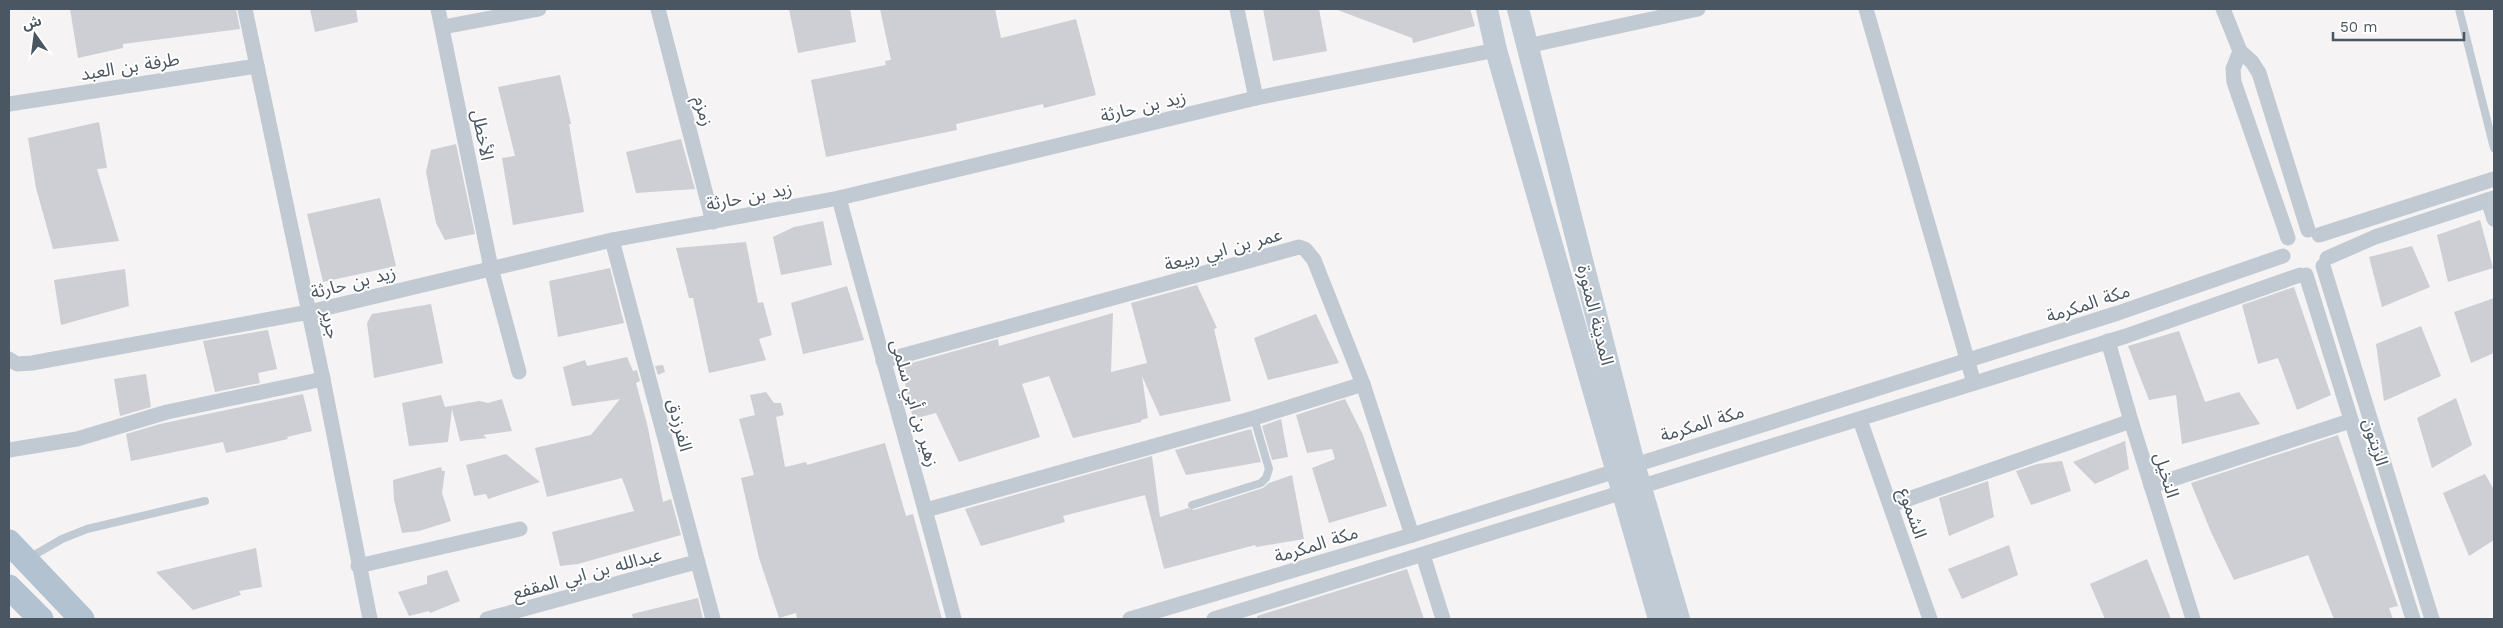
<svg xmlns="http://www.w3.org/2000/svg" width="2503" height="628" font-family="'Work Sans','Noto Sans Arabic',sans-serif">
	<rect width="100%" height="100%" fill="#f5f3f3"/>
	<g fill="#cdcfd5">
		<path d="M70 9H236L240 29 123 44V48L78 58Z"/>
		<path d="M310 9H356L358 22 315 32Z"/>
		<path d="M789 9H850L856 42 798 53Z"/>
		<path d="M880 9H995L1001 38 1076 19 1096 95 1044 108 1043 104 956 124 957 130 826 157 811 80 886 65 885 61 891 60Z"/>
		<path d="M1263 9H1319L1327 51 1273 61Z"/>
		<path d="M1335 9H1470L1475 26 1413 43 1412 38Z"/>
		<path d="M560 75 571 124H569L584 212 513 225 502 158 515 156 498 87Z"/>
		<path d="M99 122 107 168 97 169 119 241 53 249 36 188 28 138Z"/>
		<path d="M681 139 695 189 636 193 626 152Z"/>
		<path d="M456 144 475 234 445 240 436 223 426 172 431 150Z"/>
		<path d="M380 198 396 266 323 282 307 214Z"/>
		<path d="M2480 220 2493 268 2448 282 2437 235Z"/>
		<path d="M823 221 832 265 781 275 773 237 794 227Z"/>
		<path d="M746 242 758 303 763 302 772 335 759 339 766 360 709 373 693 298H689L676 248Z"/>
		<path d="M2412 246 2430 287 2382 307 2369 257Z"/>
		<path d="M610 268 624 323 558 337 549 281Z"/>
		<path d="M125 269 129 306 61 325 54 280Z"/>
		<path d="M1197 285 1217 328 1214 329 1231 401 1160 416 1142 376 1148 418 1141 420V422L1073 438 1049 376 1022 384 1040 437 959 462 936 413 913 419 901 366 998 339 999 346 1113 313 1111 372 1147 363 1131 303Z"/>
		<path d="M847 286 864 340 803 354 791 303Z"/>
		<path d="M2294 287 2331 395 2297 410 2278 358 2258 364 2242 305Z"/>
		<path d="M2494 298V353L2471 363 2454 312Z"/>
		<path d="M431 304 443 363 374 378 367 323 372 314Z"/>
		<path d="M1316 314 1339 363 1268 380 1254 338Z"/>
		<path d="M2421 326 2441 376 2384 401 2376 344Z"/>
		<path d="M268 330 277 369 258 373 260 383 215 392 203 341Z"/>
		<path d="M2179 331 2205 402 2239 392 2260 424 2182 444 2176 395 2149 400 2128 346Z"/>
		<path d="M627 357 633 371 637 370 640 381 636 383 648 428 663 502 671 499 681 535 578 564 560 566 552 532 634 511 622 478 547 497 535 448 591 435 620 399 572 406 563 367 585 360 587 366Z"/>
		<path d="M663 365 665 372 658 375 655 366Z"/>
		<path d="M146 374 151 407 120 416 114 379Z"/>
		<path d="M766 392 774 403H781L784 415 776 417 785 467 806 462 807 465 885 443 906 516 913 514 942 619H797L796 613 779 618 759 558 741 478 754 475 739 419 755 415 750 395Z"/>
		<path d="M303 394 312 431 287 437 288 439 226 453 223 442 131 461 126 434 160 424Z"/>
		<path d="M441 395 445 407 479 401 488 403 502 399 512 431 483 435 487 438 460 441 452 409 448 442 409 446 402 403Z"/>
		<path d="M2456 398 2472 445 2432 468 2417 418Z"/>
		<path d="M1345 399 1363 435 1387 506 1329 523 1312 468 1335 459 1332 449 1307 453 1296 415Z"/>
		<path d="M1281 419 1288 457 1272 460 1262 426Z"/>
		<path d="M1251 429 1261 462 1186 475 1175 450Z"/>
		<path d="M2338 435 2398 606 2389 608 2393 619H2334L2308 555 2234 580 2211 532 2191 483Z"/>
		<path d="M2125 441 2129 469 2095 484 2073 462Z"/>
		<path d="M506 454 540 482 488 499 486 494 474 496 466 465Z"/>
		<path d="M1152 456 1160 517 1188 508 1194 510 1263 488 1269 483 1292 475 1304 539 1256 547 1255 545 1164 569 1145 495 1063 516 1065 522 981 546 965 509Z"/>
		<path d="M2062 461 2071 491 2031 505 2016 471 2037 464Z"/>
		<path d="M441 467 442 471H445L442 493 451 521 419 531 402 533 394 500 393 480Z"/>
		<path d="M2485 474 2494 490V540L2469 556 2443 493Z"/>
		<path d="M1988 481 1994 517 1949 536 1939 498Z"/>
		<path d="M2009 545 2018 575 1962 599 1948 569Z"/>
		<path d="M256 548 262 587 239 591 241 595 193 610 156 572Z"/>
		<path d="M2147 559 2171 619H2105L2090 584Z"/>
		<path d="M1407 569 1424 619H1257V616Z"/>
		<path d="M447 570 460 601 430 613 429 611 409 616 398 592 427 584V576Z"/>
		<path d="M698 598 703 619H633L632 614Z"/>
	</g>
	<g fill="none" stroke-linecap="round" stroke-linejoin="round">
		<g stroke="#c1cad2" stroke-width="8">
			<path d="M2459 9 2494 148"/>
			<path d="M1192 505 1261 483 1266 478 1269 469 1254 418"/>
			<path d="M29 558 62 539 87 529 205 501"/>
		</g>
		<g stroke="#c1cad2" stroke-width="15">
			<path d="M245 9 323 379 370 619"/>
			<path d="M438 9 491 268 519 372"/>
			<path d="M658 9 713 222"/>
			<path d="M1237 9 1256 98"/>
			<path d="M1866 9 1974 383"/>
			<path d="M2223 9 2240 51 2252 62 2259 73 2308 230"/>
			<path d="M443 27 539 9"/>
			<path d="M1527 46 1698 9"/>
			<path d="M2240 51 2233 69 2234 82 2288 238"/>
			<path d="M9 104 257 66"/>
			<path d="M839 198C876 338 918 478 954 619"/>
			<path d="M2488 200 2494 219"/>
			<path d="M2319 235 2494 179"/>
			<path d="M612 240 713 619"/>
			<path d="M2327 258 2375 237 2494 198"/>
			<path d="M2323 266 2432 619"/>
			<path d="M2306 275 2413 619"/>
			<path d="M2108 341 2131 421 2193 619"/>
			<path d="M9 359 17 364 32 363 309 312 612 240 839 198 1256 98 1496 50"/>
			<path d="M883 361 1299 247 1305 249 1314 260 1363 384 1412 535"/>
			<path d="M1860 420 1930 619"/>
			<path d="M9 450 77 439 167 412 323 379"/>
			<path d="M2151 486 2350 421"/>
			<path d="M1891 505 2131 421"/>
			<path d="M926 510 1254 418 1363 384"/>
			<path d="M1423 555 1443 619"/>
			<path d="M358 566 520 529"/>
			<path d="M487 619 696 562"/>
			<path d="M1130 619 1412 535 2118 313 2283 256"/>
			<path d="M1214 619 2126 336 2300 275"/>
		</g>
		<g stroke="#c1cbd6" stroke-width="22">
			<path d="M1487 9 1496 50 1659 619"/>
			<path d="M1518 9 1634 464 1679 619"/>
		</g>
		<g stroke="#b3c2d1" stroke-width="25">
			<path d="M9 542 82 619"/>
			<path d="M9 587 41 619"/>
		</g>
	</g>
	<g text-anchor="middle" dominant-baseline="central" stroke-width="4" stroke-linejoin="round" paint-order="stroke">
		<g font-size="18" fill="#4a5661" stroke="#fff">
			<text transform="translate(130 66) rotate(-9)">طرفة بن العبد</text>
			<text transform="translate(1143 106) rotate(-13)">زيد بن حارثة</text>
			<text transform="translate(704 111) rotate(75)">زمزم</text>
			<text transform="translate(483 135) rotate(79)">الأخطل</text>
			<text transform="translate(749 196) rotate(-11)">زيد بن حارثة</text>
			<text transform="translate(1223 249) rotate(-15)">عمر بن ابي ربيعة</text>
			<text transform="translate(353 282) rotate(-14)">زيد بن حارثة</text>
			<text transform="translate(2088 303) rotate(-18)">مكة المكرمة</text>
			<text transform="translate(1596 315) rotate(76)">المدينة المنورة</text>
			<text transform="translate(331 324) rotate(78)">جرير</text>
			<text transform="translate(915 403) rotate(74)">زهير بن أبي سلمى</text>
			<text transform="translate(1702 423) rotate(-17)">مكة المكرمة</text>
			<text transform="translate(680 425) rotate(75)">الفرزدق</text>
			<text transform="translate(2376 442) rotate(73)">الزيتون</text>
			<text transform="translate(2167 475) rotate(73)">النخيل</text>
			<text transform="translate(1913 513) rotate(71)">الشموع</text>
			<text transform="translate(1316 544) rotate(-17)">مكة المكرمة</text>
			<text transform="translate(587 573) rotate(-15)">عبدالله بن ابي المقفع</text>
		</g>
	</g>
	<rect width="2503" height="628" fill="none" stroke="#4a5661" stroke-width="20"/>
	<g transform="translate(35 35) rotate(346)" stroke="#ffffff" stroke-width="4" paint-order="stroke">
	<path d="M0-4L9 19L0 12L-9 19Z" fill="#4a5661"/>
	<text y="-8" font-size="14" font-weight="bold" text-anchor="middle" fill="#4a5661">ش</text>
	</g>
	<path d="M2333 32v8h131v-8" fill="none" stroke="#4a5661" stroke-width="2.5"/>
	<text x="2340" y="32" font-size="15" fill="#4a5661" stroke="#ffffff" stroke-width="4" paint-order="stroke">50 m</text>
</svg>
